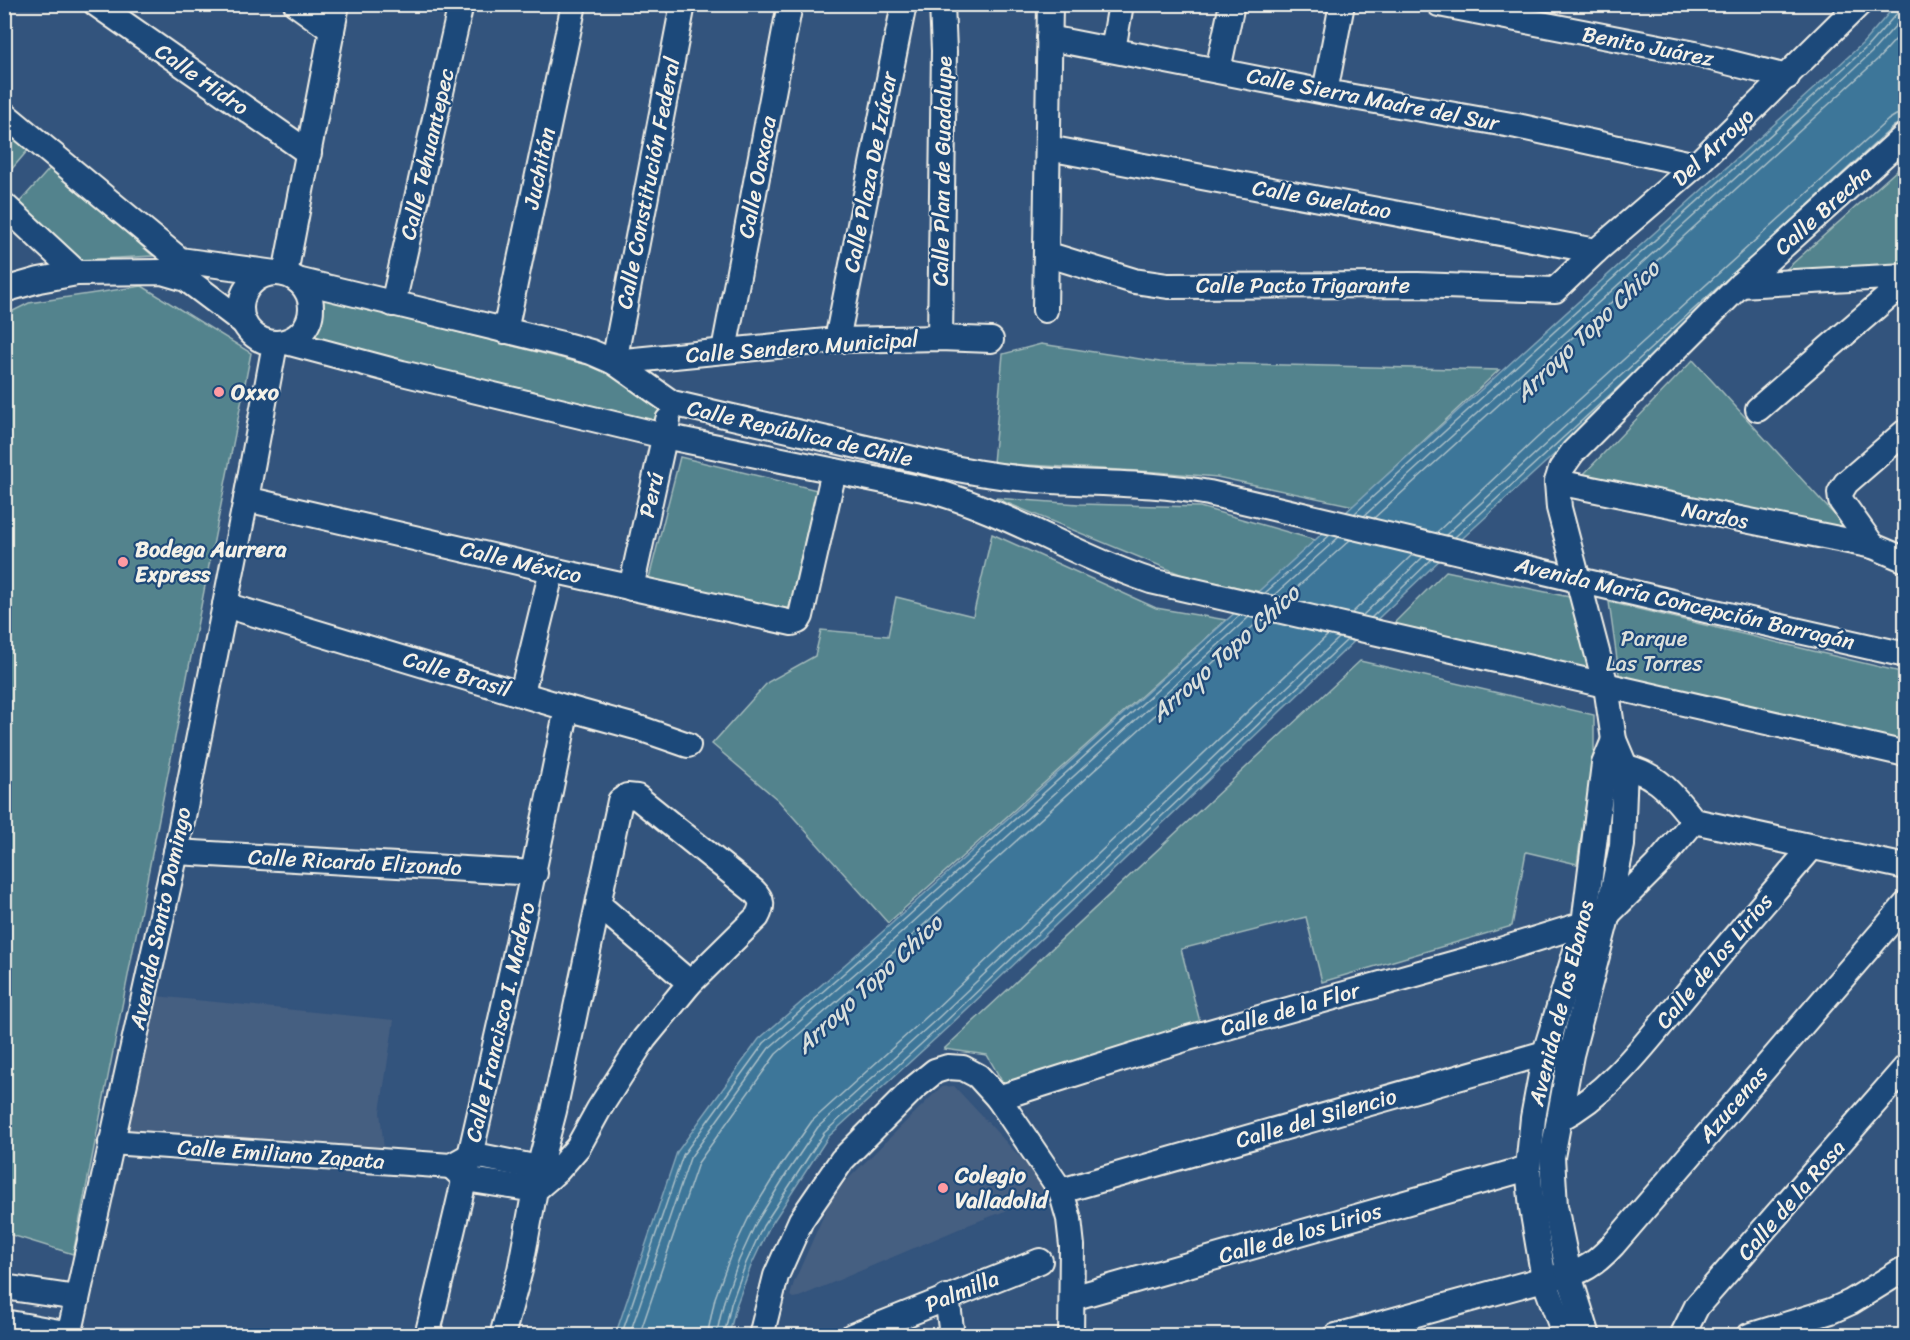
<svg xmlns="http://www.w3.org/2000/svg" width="1910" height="1340" font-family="Sriracha,sans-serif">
	<rect width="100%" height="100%" fill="#33547d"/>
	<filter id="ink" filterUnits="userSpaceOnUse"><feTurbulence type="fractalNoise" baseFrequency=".0167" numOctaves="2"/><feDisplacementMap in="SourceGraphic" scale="12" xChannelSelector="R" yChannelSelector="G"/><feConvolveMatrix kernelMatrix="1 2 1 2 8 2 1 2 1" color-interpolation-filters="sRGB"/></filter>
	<g filter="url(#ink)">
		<g fill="#455e81">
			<path d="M156 996 394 1020 380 1112 384 1149 126 1136Z"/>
			<path d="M954 1086 1043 1182 1050 1194 968 1225 799 1297 793 1298 790 1296 794 1282 830 1201 845 1182 941 1087Z"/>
		</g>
		<g fill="#52838d" stroke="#a3baba" stroke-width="1.5">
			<path d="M5 130 28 150 5 177Z"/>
			<path d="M1905 163V263L1782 273Z"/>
			<path d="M52 166 153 256 82 260 18 204Z"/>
			<path d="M142 286 251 353 73 1254 5 1233V315L29 303Z"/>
			<path d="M319 297 620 373 664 411 660 423 312 340Z"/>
			<path d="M1041 344 1160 362 1499 370 1354 506 1217 477 1157 472 993 463 1003 354Z"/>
			<path d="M1693 360 1851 533 1580 478Z"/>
			<path d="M680 457 817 490 787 615 648 582Z"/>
			<path d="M995 498 1079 504 1200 507 1315 540 1266 593 1185 576Z"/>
			<path d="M992 534 1156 608 1226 620 888 923 778 800 712 744 768 682 815 656 821 630 888 636 896 597 973 616Z"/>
			<path d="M1446 571 1574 598 1594 676 1393 624Z"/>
			<path d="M1609 602 1905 673V748L1620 681Z"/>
			<path d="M1360 661 1594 715V751L1577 864 1526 852 1512 926 1322 982 1306 917 1181 949 1200 1022 1003 1083 987 1055 944 1049Z"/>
		</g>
		<path fill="#3e7699" stroke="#87a7b9" stroke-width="1.5" d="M1896 5H1905L1906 133 1465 536 947 1028 828 1137 769 1228 751 1266 736 1306 729 1335 615 1336 677 1152 759 1039 880 934 1811 91 1862 44Z"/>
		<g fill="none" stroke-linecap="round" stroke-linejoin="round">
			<g stroke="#abc0c8" stroke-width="1.5">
				<path d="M1779 232 1894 126 1901 123"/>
				<path d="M1355 513 1866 48 1899 11 1900 4"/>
				<path d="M1364 516 1820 101 1871 53 1906 14"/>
				<path d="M1374 518 1826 107 1878 59 1906 28"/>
				<path d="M1436 533 1538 437 1888 120 1896 115 1906 114"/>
				<path d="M1446 535 1727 279"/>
				<path d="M1455 537 1625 381"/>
				<path d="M1265 593 1330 535"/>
				<path d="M1274 595 1339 537"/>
				<path d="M1285 598 1350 540"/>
				<path d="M1352 613 1412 555"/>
				<path d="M1362 616 1423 557"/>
				<path d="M1371 618 1432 559"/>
				<path d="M621 1336 683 1155 764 1043 884 938 1240 615"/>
				<path d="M629 1336 690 1158 769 1048 889 944 1249 617"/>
				<path d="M639 1336 698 1163 776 1054 895 951 1260 620"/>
				<path d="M707 1336 715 1298 730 1257 748 1219 779 1168 812 1121 932 1012 1328 635"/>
				<path d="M716 1336 724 1301 739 1260 756 1223 787 1173 818 1127 938 1018 1339 638"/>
				<path d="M724 1336 731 1304 746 1263 763 1226 824 1133 943 1024 1347 640"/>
			</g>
			<defs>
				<g id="minor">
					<path d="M96 4 309 153"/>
					<path d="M296 4 332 30"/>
					<path d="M1439 4 1695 54 1787 77"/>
					<path d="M1049 38 1325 92 1517 126 1696 165"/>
					<path d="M1113 50 1121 4"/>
					<path d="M1218 70 1232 4"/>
					<path d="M1325 92 1342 4"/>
					<path d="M4 114 180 260 275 273"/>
					<path d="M1048 148 1596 251"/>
					<path d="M4 205 77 273"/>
					<path d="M1046 254 1134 281 1168 286 1418 285 1555 290 1596 251 1696 165 1859 4"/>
					<circle cx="276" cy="308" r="35"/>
					<path d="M285 274 337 4"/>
					<path d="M297 280 562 344 591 352 614 362 672 403 935 464C974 473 1013 479 1053 481 1107 484 1155 483 1209 493L1706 610 1906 655"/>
					<path d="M1740 285 1906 276"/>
					<path d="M4 290 39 280 77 273 162 272 186 279 243 322"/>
					<path d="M393 304 461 4"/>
					<path d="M1045 310 1050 4"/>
					<path d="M505 331 574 4"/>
					<path d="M940 338 944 51 942 4"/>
					<path d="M837 340 904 4"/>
					<path d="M286 342 402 373 664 436 933 491C1009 513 1076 556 1151 581L1906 754"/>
					<path d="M724 350 790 4"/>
					<path d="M614 362 837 340 940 338 991 340"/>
					<path d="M614 362 683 4"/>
					<path d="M1758 409 1906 281"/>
					<path d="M1557 482 1873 546 1906 560"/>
					<path d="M246 499 552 570 792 623 798 621 801 616 834 471"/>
					<path d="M1873 546 1841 501 1840 493 1846 483 1906 431"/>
					<path d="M631 588 668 420"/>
					<path d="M225 605 567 708 639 728 688 745"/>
					<path d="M522 693 552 570"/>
					<path d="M1610 765C1651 767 1670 790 1694 821"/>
					<path d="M1694 821 1906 867"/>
					<path d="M176 852 535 873"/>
					<path d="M599 905 690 983"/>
					<path d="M998 1098 1188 1038 1484 955 1584 924 1608 914 1656 866 1694 821"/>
					<path d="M1559 1119C1611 1092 1647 1041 1684 997 1726 947 1769 897 1812 847"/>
					<path d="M111 1142 451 1166 469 1156 485 1157 539 1168 550 1177"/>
					<path d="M451 1166 465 1179 535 1190 558 1170 578 1147 599 1109 644 1039 690 983 757 917C763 906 763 900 754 891L637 797 627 796 620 801 554 1111 539 1168 520 1270 502 1336"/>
					<path d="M1061 1191 1545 1053 1559 1054"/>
					<path d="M4 1287 77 1298"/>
					<path d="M947 1297 952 1336"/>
					<path d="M1072 1298 1528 1168"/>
					<path d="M4 1322 70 1334"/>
					<path d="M69 1336 176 852 246 499 275 344"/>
					<path d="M427 1336C478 1127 525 918 567 708"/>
					<path d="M761 1336 776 1276 801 1220 842 1160 914 1088 935 1071 948 1067 963 1068 978 1076 998 1098 1061 1191 1069 1219 1072 1246 1071 1336"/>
					<path d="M852 1336 1040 1261"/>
					<path d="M1336 1336 1544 1279C1578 1274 1590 1270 1613 1245L1906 904"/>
					<path d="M1565 1336 1544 1279 1532 1208 1528 1168 1533 1118 1545 1053 1584 924 1604 764 1614 740"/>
					<path d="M1588 1336 1569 1275 1555 1206 1552 1157 1571 1055 1608 914 1622 845 1625 766 1614 740 1606 686 1559 508 1557 482 1561 469 1573 452 1740 285 1906 135"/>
					<path d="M1682 1336 1697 1306 1906 1067"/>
					<path d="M1749 1336 1831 1311 1851 1302 1906 1268"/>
				</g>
			</defs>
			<use href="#minor" stroke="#f4f1e8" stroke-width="28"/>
			<use href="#minor" stroke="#1f4a7a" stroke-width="24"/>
		</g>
	</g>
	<g fill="#ff9aa2" stroke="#1f4a7a" stroke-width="2">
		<circle cx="219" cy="392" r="6"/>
		<circle cx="123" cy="562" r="6"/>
		<circle cx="943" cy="1188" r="6"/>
	</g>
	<g text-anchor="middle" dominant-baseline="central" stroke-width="4.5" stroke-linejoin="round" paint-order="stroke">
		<g font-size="22" fill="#f4f1e8" stroke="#1f4a7a">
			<text transform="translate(1648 46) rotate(11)">Benito Juárez</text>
			<text transform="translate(202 79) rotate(35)">Calle Hidro</text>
			<text transform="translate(1373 99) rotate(11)">Calle Sierra Madre del Sur</text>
			<text transform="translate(1713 147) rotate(-43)">Del Arroyo</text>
			<text transform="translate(427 154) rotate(-77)">Calle Tehuantepec</text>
			<text transform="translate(539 168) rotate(-78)">Juchitán</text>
			<text transform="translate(942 171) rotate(-89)">Calle Plan de Guadalupe</text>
			<text transform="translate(870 172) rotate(-79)">Calle Plaza De Izúcar</text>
			<text transform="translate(757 177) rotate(-79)">Calle Oaxaca</text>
			<text transform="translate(648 183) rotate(-79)">Calle Constitución Federal</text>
			<text transform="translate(1322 199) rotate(10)">Calle Guelatao</text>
			<text transform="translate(1823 210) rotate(-42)">Calle Brecha</text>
			<text x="1303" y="285">Calle Pacto Trigarante</text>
			<text transform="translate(802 347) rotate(-4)">Calle Sendero Municipal</text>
			<text transform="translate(800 433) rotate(13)">Calle República de Chile</text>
			<text transform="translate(651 495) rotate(-77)">Perú</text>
			<text transform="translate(1715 515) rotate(11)">Nardos</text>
			<text transform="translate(521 562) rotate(13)">Calle México</text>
			<text transform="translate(1685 603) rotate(13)">Avenida María Concepción Barragán</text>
			<text transform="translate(457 674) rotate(17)">Calle Brasil</text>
			<text transform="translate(355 862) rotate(3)">Calle Ricardo Elizondo</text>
			<text transform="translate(160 918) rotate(-78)">Avenida Santo Domingo</text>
			<text transform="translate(1714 961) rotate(-50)">Calle de los Lirios</text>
			<text transform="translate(1561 1003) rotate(-76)">Avenida de los Ebanos</text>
			<text transform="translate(1290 1009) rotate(-16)">Calle de la Flor</text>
			<text transform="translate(500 1022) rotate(-77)">Calle Francisco I. Madero</text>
			<text transform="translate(1733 1104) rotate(-49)">Azucenas</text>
			<text transform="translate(1316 1118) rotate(-16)">Calle del Silencio</text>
			<text transform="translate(281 1154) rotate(4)">Calle Emiliano Zapata</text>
			<text transform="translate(1791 1200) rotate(-49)">Calle de la Rosa</text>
			<text transform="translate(1300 1233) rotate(-16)">Calle de los Lirios</text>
			<text transform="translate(962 1291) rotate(-22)">Palmilla</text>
		</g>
		<g font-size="22" font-weight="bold" fill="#f4f1e8" stroke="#1f4a7a" text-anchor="start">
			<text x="231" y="392">Oxxo</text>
			<text x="135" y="549">Bodega Aurrera<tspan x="135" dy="25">Express</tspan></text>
			<text x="955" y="1175">Colegio<tspan x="955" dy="25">Valladolid</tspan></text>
		</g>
		<g font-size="22" fill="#dce0da" stroke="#1f4a7a">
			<text x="1654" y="638">Parque<tspan x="1654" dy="25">Las Torres</tspan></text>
		</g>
		<g font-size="24" font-style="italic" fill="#d9dfdc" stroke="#1f4a7a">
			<text transform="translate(1587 331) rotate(-44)">Arroyo Topo Chico</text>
			<text transform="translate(1225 653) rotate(-42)">Arroyo Topo Chico</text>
			<text transform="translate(869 984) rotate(-43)">Arroyo Topo Chico</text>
		</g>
	</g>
	<rect width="1910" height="1340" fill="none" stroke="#1f4a7a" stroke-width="24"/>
	<rect x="12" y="12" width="1886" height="1316" fill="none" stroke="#f4f1e8" stroke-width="2" filter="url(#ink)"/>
</svg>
